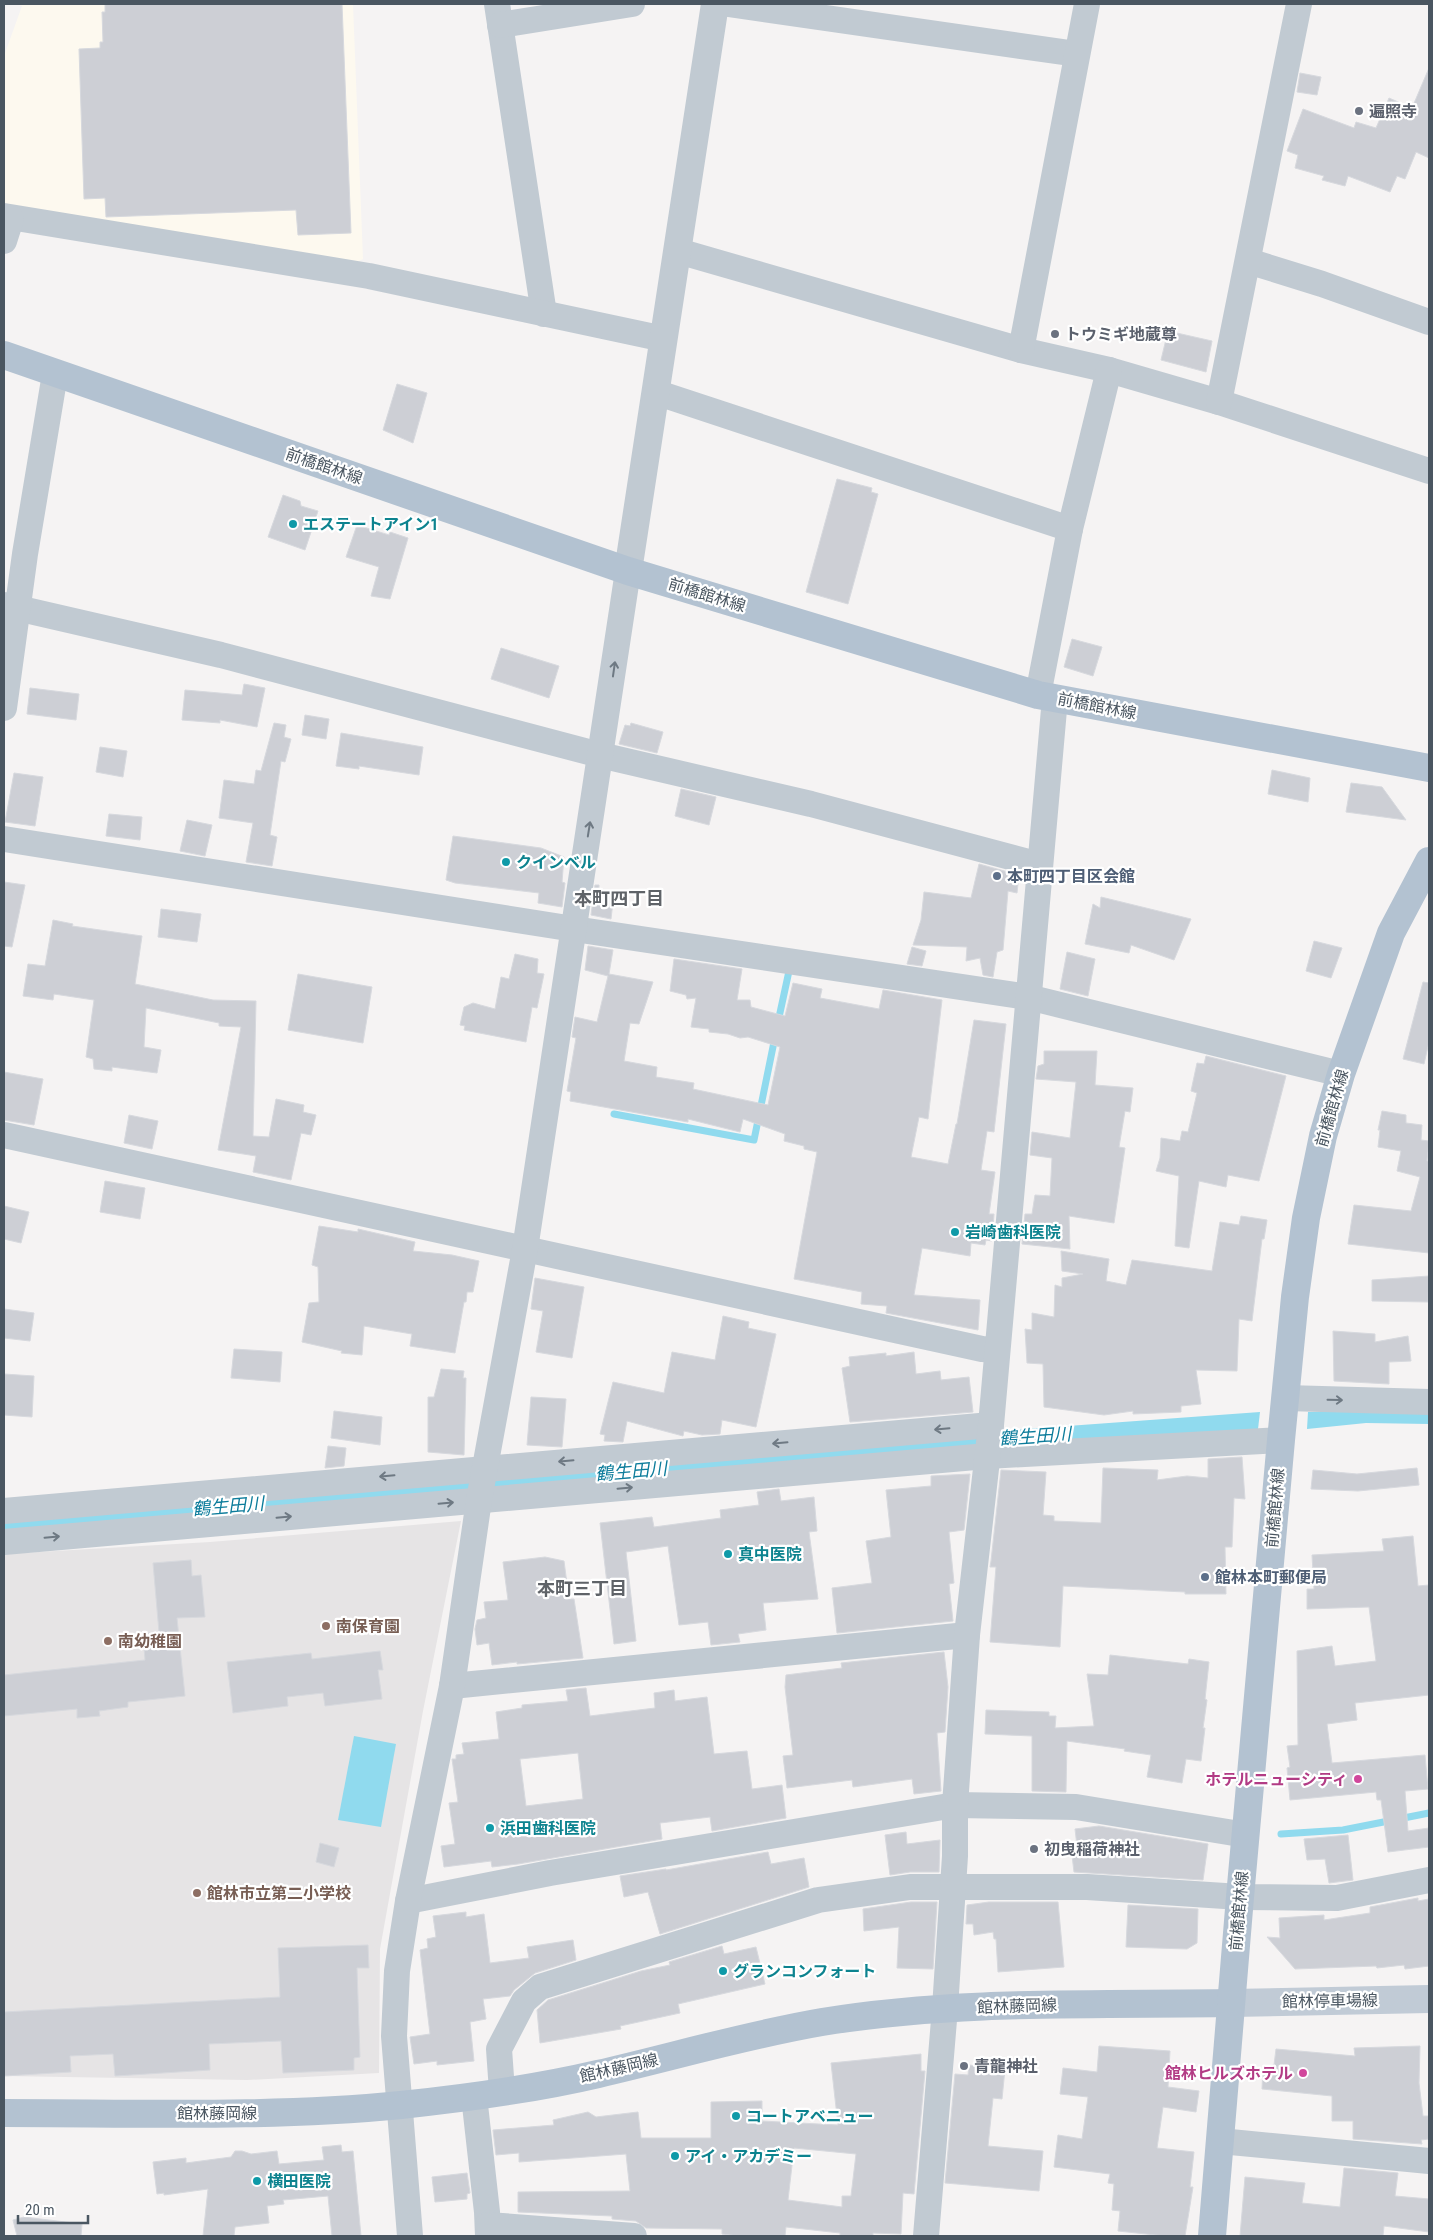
<svg xmlns="http://www.w3.org/2000/svg" width="1433" height="2240" font-family="'Roboto Condensed','Noto Sans JP',sans-serif">
	<rect width="100%" height="100%" fill="#f5f3f3"/>
	<path fill="#fdf9ef" d="M16 4H353L363 259 353 264 13 207 4 203V56L22 6Z"/>
	<path fill="#e6e4e5" d="M461 1521 423 1711 380 1949 379 2073 247 2080 4 2076V1554L210 1542Z"/>
	<g fill="#90daee">
		<path d="M1429 1410V1424L1366 1423 1307 1429 1308 1412Z"/>
		<path d="M1260 1412 1258 1429 4 1533V1517L972 1433Z"/>
		<path d="M354 1736 396 1744 381 1827 338 1820Z"/>
	</g>
	<g fill="none" stroke-linecap="round" stroke-linejoin="round">
		<g stroke="#90daee" stroke-width="7">
			<path d="M778 1022 789 971"/>
			<path d="M614 1114 754 1140 775 1037"/>
			<path d="M1281 1834 1343 1830 1429 1813"/>
		</g>
	</g>
	<g fill="#cdcfd5" stroke="#d7d9de" fill-rule="evenodd">
		<path d="M105 4H342L351 233 298 235 296 210 106 217 105 198 84 199 79 49 100 48V42H103L102 12H105Z"/>
		<path d="M1429 68V158L1416 152 1405 179 1397 176 1390 192 1348 176 1345 186 1322 180 1324 176 1295 168 1298 155 1287 151 1303 109 1354 128 1356 122 1376 128 1389 98 1412 108Z"/>
		<path d="M1300 73 1321 77 1317 95 1297 92Z"/>
		<path d="M1168 331 1212 341 1206 372 1161 360Z"/>
		<path d="M397 384 427 393 413 443 383 430Z"/>
		<path d="M837 479 872 488 871 492 878 494 848 604 806 592Z"/>
		<path d="M283 495 300 501 301 506 318 511 305 550 268 537Z"/>
		<path d="M357 525 389 535 390 532 408 538 390 599 371 596 379 567 346 557Z"/>
		<path d="M1072 639 1102 647 1093 676 1064 667Z"/>
		<path d="M501 648 559 666 549 698 491 679Z"/>
		<path d="M244 684 265 688 257 727 220 720V723L182 720 185 690 242 695Z"/>
		<path d="M30 688 79 694 76 720 27 714Z"/>
		<path d="M305 715 329 719 326 739 302 735Z"/>
		<path d="M274 723 286 725 284 737 291 739 285 762 281 761 270 835 277 837 272 866 246 862 253 823 219 818 224 780 254 784 256 770 261 771Z"/>
		<path d="M631 723 663 732 657 753 619 744 625 725 630 726Z"/>
		<path d="M341 733 423 747 419 775 359 766V769L336 766Z"/>
		<path d="M100 747 127 751 123 777 96 772Z"/>
		<path d="M1272 770 1310 778 1308 802 1268 794Z"/>
		<path d="M14 773 43 777 35 826 5 822Z"/>
		<path d="M1351 783 1382 787 1406 820 1346 812Z"/>
		<path d="M681 789 716 797 709 825 675 816Z"/>
		<path d="M109 814 142 817 140 840 106 836Z"/>
		<path d="M187 820 212 825 205 856 180 851Z"/>
		<path d="M453 836 541 848 564 857 562 882 565 883 562 907 538 903 539 893 455 883 446 880Z"/>
		<path d="M979 864 1019 875 1017 893 1008 891 1003 950 997 952 993 977 983 975 980 958 966 961 967 947 913 945 921 920 924 892 971 898Z"/>
		<path d="M4 882 25 885 12 947 4 946Z"/>
		<path d="M595 885H599V890L614 893 611 919 591 915Z"/>
		<path d="M1101 897 1191 919 1174 960 1131 945 1129 953 1085 944 1093 904 1100 908Z"/>
		<path d="M161 909 201 914 197 942 158 937Z"/>
		<path d="M53 920 73 924 72 926 142 936 135 984 213 1000 256 1001 253 1136 269 1137 276 1099 304 1105 303 1112 316 1115 311 1135 301 1133 291 1180 253 1172 256 1156 218 1150 241 1027 219 1026V1023L146 1008 144 1047 161 1050 157 1073 112 1067V1071L94 1069 93 1059 86 1057 94 1000 54 994 53 1000 23 996 28 964 45 966Z"/>
		<path d="M1314 941 1342 948 1331 978 1306 971Z"/>
		<path d="M588 946 613 950 609 974 653 982 639 1024 630 1023 624 1061 657 1067 656 1077 694 1083 693 1089 768 1105 780 1047 748 1037 740 1038 728 1034 709 1032V1029L691 1027 696 998 687 999 686 995 670 991 674 959 742 969 737 1000H750L751 1007 785 1016 793 983 822 989 820 998 879 1009 883 990 942 1000 928 1119 919 1117 911 1157 948 1164 956 1124H957L974 1020 1006 1024 994 1132 987 1131 981 1170 995 1172 989 1214H994L992 1241 986 1240 985 1245 971 1243 970 1256 922 1248 914 1295 980 1300 978 1330 886 1313 887 1306 861 1304 862 1292 794 1279 817 1152 804 1149V1146L784 1141 785 1134 743 1119 740 1132 688 1119V1122L570 1101 571 1092 567 1091 576 1038 572 1037 575 1017 597 1022 608 976 585 970Z"/>
		<path d="M912 947 926 951 922 966 907 964Z"/>
		<path d="M1067 952 1095 959 1088 996 1060 989Z"/>
		<path d="M515 954 538 959 537 973 544 974 537 1008 532 1007 526 1042 464 1030 465 1026 460 1025 464 1007 473 1003 495 1009 501 977 509 979Z"/>
		<path d="M298 974 372 987 363 1043 288 1030Z"/>
		<path d="M1423 982 1429 983V1042L1424 1064 1403 1059Z"/>
		<path d="M1044 1051H1097L1095 1085 1133 1088 1130 1112 1125 1111 1119 1147 1125 1148 1114 1223 1069 1216 1070 1249 1022 1244 1025 1214H1032L1035 1195 1050 1196 1052 1158 1030 1155 1032 1132 1070 1138 1076 1082 1036 1079 1038 1066 1044 1064Z"/>
		<path d="M1206 1056 1286 1076 1259 1181 1228 1175 1226 1187 1199 1181 1189 1248 1175 1246 1179 1176 1156 1171 1160 1158 1161 1138 1180 1141 1182 1131 1188 1132 1197 1093 1191 1091 1197 1063 1204 1064Z"/>
		<path d="M4 1072 43 1079 34 1125 4 1120Z"/>
		<path d="M1382 1111 1406 1115V1123L1422 1125 1421 1140 1429 1141 1427 1161H1429V1253L1348 1244 1354 1205 1411 1211 1420 1177 1397 1171 1401 1151 1378 1147 1380 1130H1378Z"/>
		<path d="M129 1115 158 1121 152 1149 124 1143Z"/>
		<path d="M105 1181 145 1188 140 1219 100 1212Z"/>
		<path d="M4 1206 29 1212 21 1243 4 1239Z"/>
		<path d="M1241 1216 1267 1220 1264 1239H1262L1252 1321 1239 1319 1237 1371 1196 1370 1201 1404 1181 1406V1412L1133 1414V1411L1104 1415 1044 1407 1043 1364 1027 1363 1025 1329 1032 1330V1313L1054 1317 1055 1285 1062 1287V1278L1083 1274 1062 1271 1061 1251 1109 1259 1106 1281 1126 1285 1132 1260 1212 1271 1220 1222 1239 1225Z"/>
		<path d="M319 1226 358 1232V1229L415 1242 413 1251 452 1255 479 1261 473 1292H467L466 1302H464L455 1353 410 1346 412 1334 364 1326 362 1355 341 1353 342 1351 302 1342 309 1303 319 1302 318 1267 312 1265Z"/>
		<path d="M1429 1276 1428 1302 1372 1301V1280Z"/>
		<path d="M535 1278 584 1287 572 1358 536 1352 543 1311 531 1309Z"/>
		<path d="M4 1309 34 1313 30 1341 4 1338Z"/>
		<path d="M723 1316 749 1322 748 1328 776 1334 756 1427 722 1420 720 1434 702 1435 684 1431 683 1436 627 1421 623 1442 604 1441 605 1435 600 1434 613 1382 664 1393 672 1352 715 1360Z"/>
		<path d="M1333 1331 1375 1334V1342L1408 1336 1411 1361 1389 1362V1384L1334 1381Z"/>
		<path d="M234 1349 282 1352 280 1382 231 1378Z"/>
		<path d="M914 1352 916 1374 940 1371 941 1380 969 1377 973 1412 850 1422 842 1368 850 1366 849 1357 886 1353V1356Z"/>
		<path d="M441 1369 464 1371 463 1378H466L464 1455 428 1452V1397H434Z"/>
		<path d="M4 1374 34 1376 32 1417 4 1415Z"/>
		<path d="M531 1397 566 1399 562 1447 527 1445Z"/>
		<path d="M334 1411 382 1417 380 1445 331 1438Z"/>
		<path d="M328 1446 346 1448 344 1466 325 1468Z"/>
		<path d="M1242 1457 1245 1499 1234 1498 1232 1547H1225L1226 1594H1185V1592L1063 1586 1060 1647 990 1642 996 1567H990L991 1561 1001 1470 1046 1472 1043 1515 1054 1516V1521L1101 1523 1103 1468 1158 1470 1157 1480 1187 1476 1208 1478V1459Z"/>
		<path d="M1417 1468 1419 1485 1358 1491 1311 1489 1313 1470 1357 1474Z"/>
		<path d="M970 1474 964 1530 949 1532 954 1583 949 1584 953 1621 837 1633 832 1588 872 1583 866 1541 891 1537 886 1490 931 1486V1476Z"/>
		<path d="M779 1489 781 1501 814 1497 817 1531 809 1532 818 1599 763 1603 766 1630 738 1634 740 1642 711 1645 708 1622 679 1625 668 1546 626 1552 636 1641 614 1644 600 1523 652 1517 654 1527 721 1518 720 1510 759 1505 757 1492Z"/>
		<path d="M1413 1536 1418 1586 1429 1585V1695L1355 1703 1357 1720 1327 1724 1332 1763 1425 1755 1428 1789 1405 1791 1408 1831 1429 1828V1847L1388 1852 1381 1800H1377L1376 1792 1290 1800 1287 1768 1290 1767 1287 1746 1298 1745 1297 1651 1332 1646 1335 1666 1376 1661 1369 1607 1307 1609V1589H1314L1312 1555 1384 1551 1382 1539Z"/>
		<path d="M545 1557 564 1561 569 1599H574L583 1658 517 1664V1662L492 1665 489 1643 477 1645 475 1629 477 1620 486 1618 484 1602 508 1600 503 1562Z"/>
		<path d="M191 1560 192 1576 201 1575 205 1617 177 1618 185 1696 128 1702V1707L99 1711 100 1716 77 1718V1709L4 1716V1675L145 1660 143 1634 159 1632 153 1563Z"/>
		<path d="M380 1651 383 1670H378L382 1699 325 1706 323 1693 287 1697 288 1706 233 1713 227 1662 311 1653 312 1659Z"/>
		<path d="M944 1652 948 1687 945 1732 937 1733 941 1791 914 1794 912 1779 853 1787 852 1780 787 1788 783 1756 793 1755 785 1687 786 1675 842 1668 841 1663Z"/>
		<path d="M1110 1655 1188 1664 1189 1659 1209 1662 1205 1699 1207 1700 1203 1728H1205L1201 1761 1186 1759 1182 1783 1147 1777 1151 1755 1124 1751 1125 1749 1067 1741 1066 1792 1032 1791V1736L985 1734 986 1710 1049 1712V1716H1056L1055 1728 1094 1726 1087 1674 1108 1675Z"/>
		<path d="M586 1688 590 1716 655 1708 654 1693 674 1690 675 1701 707 1697 714 1754 747 1751 752 1789 782 1785 786 1818 712 1831 710 1817 660 1823 662 1839 518 1864 492 1867 491 1861 444 1867 441 1846 455 1844 449 1803 458 1802 452 1759H456V1755L464 1754 462 1743 499 1739 496 1712 522 1708V1705L568 1701 566 1690ZM578 1753 583 1799 526 1806 520 1759Z"/>
		<path d="M1099 1826 1208 1844 1203 1880 1074 1872 1071 1847 1077 1846 1075 1829Z"/>
		<path d="M906 1832 907 1844 940 1840 939 1872H910L890 1875 885 1835Z"/>
		<path d="M1348 1835 1353 1880 1329 1883 1325 1859 1307 1860 1304 1839Z"/>
		<path d="M320 1843 339 1848 334 1867 316 1862Z"/>
		<path d="M768 1852 771 1864 804 1858 809 1887 660 1934 648 1892 624 1897 620 1876 666 1869V1870Z"/>
		<path d="M1418 1898V1901L1429 1899V1966L1405 1969 1404 1965 1377 1968 1376 1966 1295 1969 1267 1937 1280 1938 1279 1918 1324 1915V1920L1370 1913V1907Z"/>
		<path d="M911 1902H937L933 1969 897 1968 899 1927 864 1931 863 1909Z"/>
		<path d="M989 1902H1058L1064 1967 998 1972 996 1939H994L993 1932 974 1935 973 1924H966L967 1905Z"/>
		<path d="M1128 1905 1198 1909 1197 1943 1187 1949 1126 1947Z"/>
		<path d="M466 1912V1917L484 1914 490 1963 529 1958 527 1947 573 1940 576 1960 535 1973 514 1990 510 1996 483 1999 486 2019 470 2022 474 2061 437 2065V2061L414 2064 410 2037 430 2034 420 1950 428 1948 427 1939 436 1937 433 1916Z"/>
		<path d="M368 1945 369 1968H357L360 2057 354 2058V2070L283 2073 281 2041 209 2044 210 2070 115 2076 113 2054 70 2056 71 2072 4 2076V2012L280 1997 278 1948Z"/>
		<path d="M722 1946 724 1954 756 1947 765 1984 678 2004 680 2013 620 2026 621 2029 540 2043 537 2010 548 2000 641 1971 670 1965 669 1962Z"/>
		<path d="M1099 2046 1170 2051 1168 2087 1199 2091 1196 2112 1163 2107 1157 2148 1194 2152 1190 2187H1193L1185 2236H1165L1118 2231 1120 2211 1112 2210 1114 2184 1108 2183 1110 2174 1054 2167 1058 2135 1082 2139 1088 2097 1060 2094 1063 2068 1097 2072Z"/>
		<path d="M1420 2046 1419 2083 1423 2116H1429V2139L1421 2140 1422 2144 1353 2139V2121H1332V2096L1262 2089 1263 2067 1274 2065 1276 2049 1355 2056 1354 2048Z"/>
		<path d="M921 2054V2071H925L914 2194 903 2193 901 2234 873 2233V2236H840V2233L786 2227 785 2236H738L722 2234V2229L646 2228 636 2221 612 2219V2216L518 2212V2192L630 2191 626 2154 519 2162V2153L496 2155 493 2130 554 2125 553 2120 588 2112 596 2117 638 2112 641 2138H711V2102L762 2101V2121L838 2125 831 2063ZM794 2148 856 2154 851 2196H842V2207L788 2200Z"/>
		<path d="M969 2065 1005 2069 1002 2099 993 2098 988 2146 1043 2151 1039 2191 945 2183 955 2074 968 2075Z"/>
		<path d="M341 2145 342 2152 353 2151 361 2236H332L328 2196 283 2200 284 2204 267 2206 269 2223 235 2227 234 2236H203L208 2189 164 2195V2193L157 2194 153 2162 186 2158V2163L231 2157 235 2151H242L251 2154 277 2151 279 2164 324 2160 322 2147Z"/>
		<path d="M1344 2168 1398 2173 1395 2196 1429 2199V2232L1384 2226 1383 2236H1240L1245 2177 1305 2183 1302 2203 1340 2207Z"/>
		<path d="M467 2173 470 2193 467 2194V2199L435 2202 432 2177Z"/>
		<path d="M24 2217 82 2224 81 2236H17L13 2220Z"/>
	</g>
	<g fill="none" stroke-linecap="round" stroke-linejoin="round">
		<g stroke="#c1cad2" stroke-width="26">
			<path d="M497 4 544 314"/>
			<path d="M728 4 1077 54"/>
			<path d="M500 25 632 4"/>
			<path d="M4 216 369 276 664 339"/>
			<path d="M4 241 11 219"/>
			<path d="M678 251 1021 350 1109 370 1219 402 1429 471"/>
			<path d="M1248 261 1322 284 1429 322"/>
			<path d="M1021 350 1087 4"/>
			<path d="M655 392 1070 529"/>
			<path d="M1219 402 1299 4"/>
			<path d="M4 605 221 655 600 755 811 804 1040 865"/>
			<path d="M1038 695 1070 529 1109 370"/>
			<path d="M4 708 25 554 55 374"/>
			<path d="M4 839 574 929 1028 997 1341 1074"/>
			<path d="M4 1135 982 1349 997 1350"/>
			<path d="M1286 1398 1429 1402"/>
			<path d="M4 1511 991 1425"/>
			<path d="M4 1542 987 1456 1281 1440"/>
			<path d="M452 1686 967 1635"/>
			<path d="M408 1901 550 1873 955 1805 1076 1807 1246 1835"/>
			<path d="M502 2091 499 2049 524 2001 540 1987 818 1900 910 1887H1087L1240 1897 1337 1898 1429 1880"/>
			<path d="M474 2096 487 2212 488 2236"/>
			<path d="M1220 2141 1429 2161"/>
			<path d="M488 2225 634 2236"/>
			<path d="M410 2236 394 2036 397 1971 408 1901 452 1686 479 1500 525 1249 628 571"/>
			<path d="M926 2236 945 2008 955 1856V1805L967 1635 991 1425 1055 698"/>
		</g>
		<path stroke="#c1cad2" stroke-width="28" d="M628 571 715 4"/>
		<path stroke="#c1cbd6" stroke-width="28" d="M1231 2003 1429 1999"/>
		<g stroke="#b3c2d1" stroke-width="28">
			<path d="M4 355 628 571 1038 695 1429 768"/>
			<path d="M4 2113C136 2113 269 2118 401 2105 467 2098 534 2089 598 2074 672 2057 746 2035 822 2022 956 2000 1095 2005 1231 2003"/>
			<path d="M1212 2236 1240 1897 1281 1440 1295 1297 1306 1218 1323 1136 1341 1074 1391 933 1429 861"/>
		</g>
	</g>
	<defs><path id="oneway-shaft" d="M-6 0H5M1.5-3L5.5 0L1.5 3" fill="none" stroke-width="1.6" stroke-linecap="round" stroke-linejoin="round" transform="scale(1.25)"/></defs>
	<g stroke="#6e7983">
		<use href="#oneway-shaft" transform="translate(614 669) rotate(-82)"/>
		<use href="#oneway-shaft" transform="translate(589 829) rotate(-81)"/>
		<use href="#oneway-shaft" transform="translate(1335 1400) rotate(1)"/>
		<use href="#oneway-shaft" transform="translate(942 1429) rotate(175)"/>
		<use href="#oneway-shaft" transform="translate(780 1443) rotate(175)"/>
		<use href="#oneway-shaft" transform="translate(566 1461) rotate(175)"/>
		<use href="#oneway-shaft" transform="translate(387 1476) rotate(175)"/>
		<use href="#oneway-shaft" transform="translate(625 1488) rotate(-5)"/>
		<use href="#oneway-shaft" transform="translate(446 1503) rotate(-5)"/>
		<use href="#oneway-shaft" transform="translate(284 1517) rotate(-5)"/>
		<use href="#oneway-shaft" transform="translate(52 1537) rotate(-5)"/>
	</g>
	<g fill="#6b7280" stroke="#fff" stroke-width="2">
		<circle cx="1359" cy="111" r="5"/>
		<circle cx="1055" cy="334" r="5"/>
		<circle cx="1034" cy="1849" r="5"/>
		<circle cx="964" cy="2066" r="5"/>
	</g>
	<g fill="#0f9aa8" stroke="#fff" stroke-width="2">
		<circle cx="293" cy="524" r="5"/>
		<circle cx="506" cy="862" r="5"/>
		<circle cx="955" cy="1232" r="5"/>
		<circle cx="728" cy="1554" r="5"/>
		<circle cx="490" cy="1828" r="5"/>
		<circle cx="723" cy="1971" r="5"/>
		<circle cx="736" cy="2116" r="5"/>
		<circle cx="675" cy="2156" r="5"/>
		<circle cx="257" cy="2181" r="5"/>
	</g>
	<g fill="#5c6f8a" stroke="#fff" stroke-width="2">
		<circle cx="997" cy="876" r="5"/>
		<circle cx="1205" cy="1577" r="5"/>
	</g>
	<g fill="#8d6e63" stroke="#fff" stroke-width="2">
		<circle cx="326" cy="1626" r="5"/>
		<circle cx="108" cy="1641" r="5"/>
		<circle cx="197" cy="1893" r="5"/>
	</g>
	<g fill="#d1479c" stroke="#fff" stroke-width="2">
		<circle cx="1358" cy="1779" r="5"/>
		<circle cx="1303" cy="2073" r="5"/>
	</g>
	<g text-anchor="middle" dominant-baseline="central" stroke-width="4.5" stroke-linejoin="round" paint-order="stroke">
		<g font-size="16" font-weight="bold" fill="#5b616d" stroke="#fff" text-anchor="start">
			<text x="1369" y="111">遍照寺</text>
			<text x="1065" y="334">トウミギ地蔵尊</text>
			<text x="1044" y="1849">初曳稲荷神社</text>
			<text x="974" y="2066">青龍神社</text>
		</g>
		<g font-size="16" fill="#4a5661" stroke="#fff">
			<text transform="translate(324 466) rotate(19)">前橋館林線</text>
			<text transform="translate(707 595) rotate(17)">前橋館林線</text>
			<text transform="translate(1097 706) rotate(11)">前橋館林線</text>
			<text transform="translate(1332 1108) rotate(-74)">前橋館林線</text>
			<text transform="translate(1275 1508) rotate(-85)">前橋館林線</text>
			<text transform="translate(1239 1911) rotate(-85)">前橋館林線</text>
			<text transform="translate(1330 2001) rotate(-1)">館林停車場線</text>
			<text transform="translate(1017 2006) rotate(-2)">館林藤岡線</text>
			<text transform="translate(619 2068) rotate(-13)">館林藤岡線</text>
			<text x="217" y="2113">館林藤岡線</text>
		</g>
		<g font-size="16" font-weight="bold" fill="#0d838f" stroke="#fff" text-anchor="start">
			<text x="303" y="524">エステートアイン1</text>
			<text x="516" y="862">クインベル</text>
			<text x="965" y="1232">岩崎歯科医院</text>
			<text x="738" y="1554">真中医院</text>
			<text x="500" y="1828">浜田歯科医院</text>
			<text x="733" y="1971">グランコンフォート</text>
			<text x="746" y="2116">コートアベニュー</text>
			<text x="685" y="2156">アイ・アカデミー</text>
			<text x="267" y="2181">横田医院</text>
		</g>
		<g font-size="16" font-weight="bold" fill="#4e5e75" stroke="#fff" text-anchor="start">
			<text x="1007" y="876">本町四丁目区会館</text>
			<text x="1215" y="1577">館林本町郵便局</text>
		</g>
		<g font-size="16" font-weight="bold" fill="#785e54" stroke="#fff" text-anchor="start">
			<text x="336" y="1626">南保育園</text>
			<text x="118" y="1641">南幼稚園</text>
			<text x="207" y="1893">館林市立第二小学校</text>
		</g>
		<g font-size="16" font-weight="bold" fill="#b23c85" stroke="#fff" text-anchor="end">
			<text x="1348" y="1779">ホテルニューシティ</text>
			<text x="1293" y="2073">館林ヒルズホテル</text>
		</g>
		<g font-size="18" font-weight="bold" fill="#5f6368" stroke="#fff">
			<text x="619" y="898">本町四丁目</text>
			<text x="582" y="1588">本町三丁目</text>
		</g>
		<g font-size="18" font-style="italic" fill="#0c7c9b" stroke="#fff">
			<text transform="translate(1035 1436) rotate(-4)">鶴生田川</text>
			<text transform="translate(631 1471) rotate(-5)">鶴生田川</text>
			<text transform="translate(228 1506) rotate(-5)">鶴生田川</text>
		</g>
	</g>
	<rect width="1433" height="2240" fill="none" stroke="#4a5661" stroke-width="10"/>
	<path d="M18 2215v8h70v-8" fill="none" stroke="#4a5661" stroke-width="2.5"/>
	<text x="25" y="2215" font-size="15" fill="#4a5661" stroke="#ffffff" stroke-width="4" paint-order="stroke">20 m</text>
</svg>
